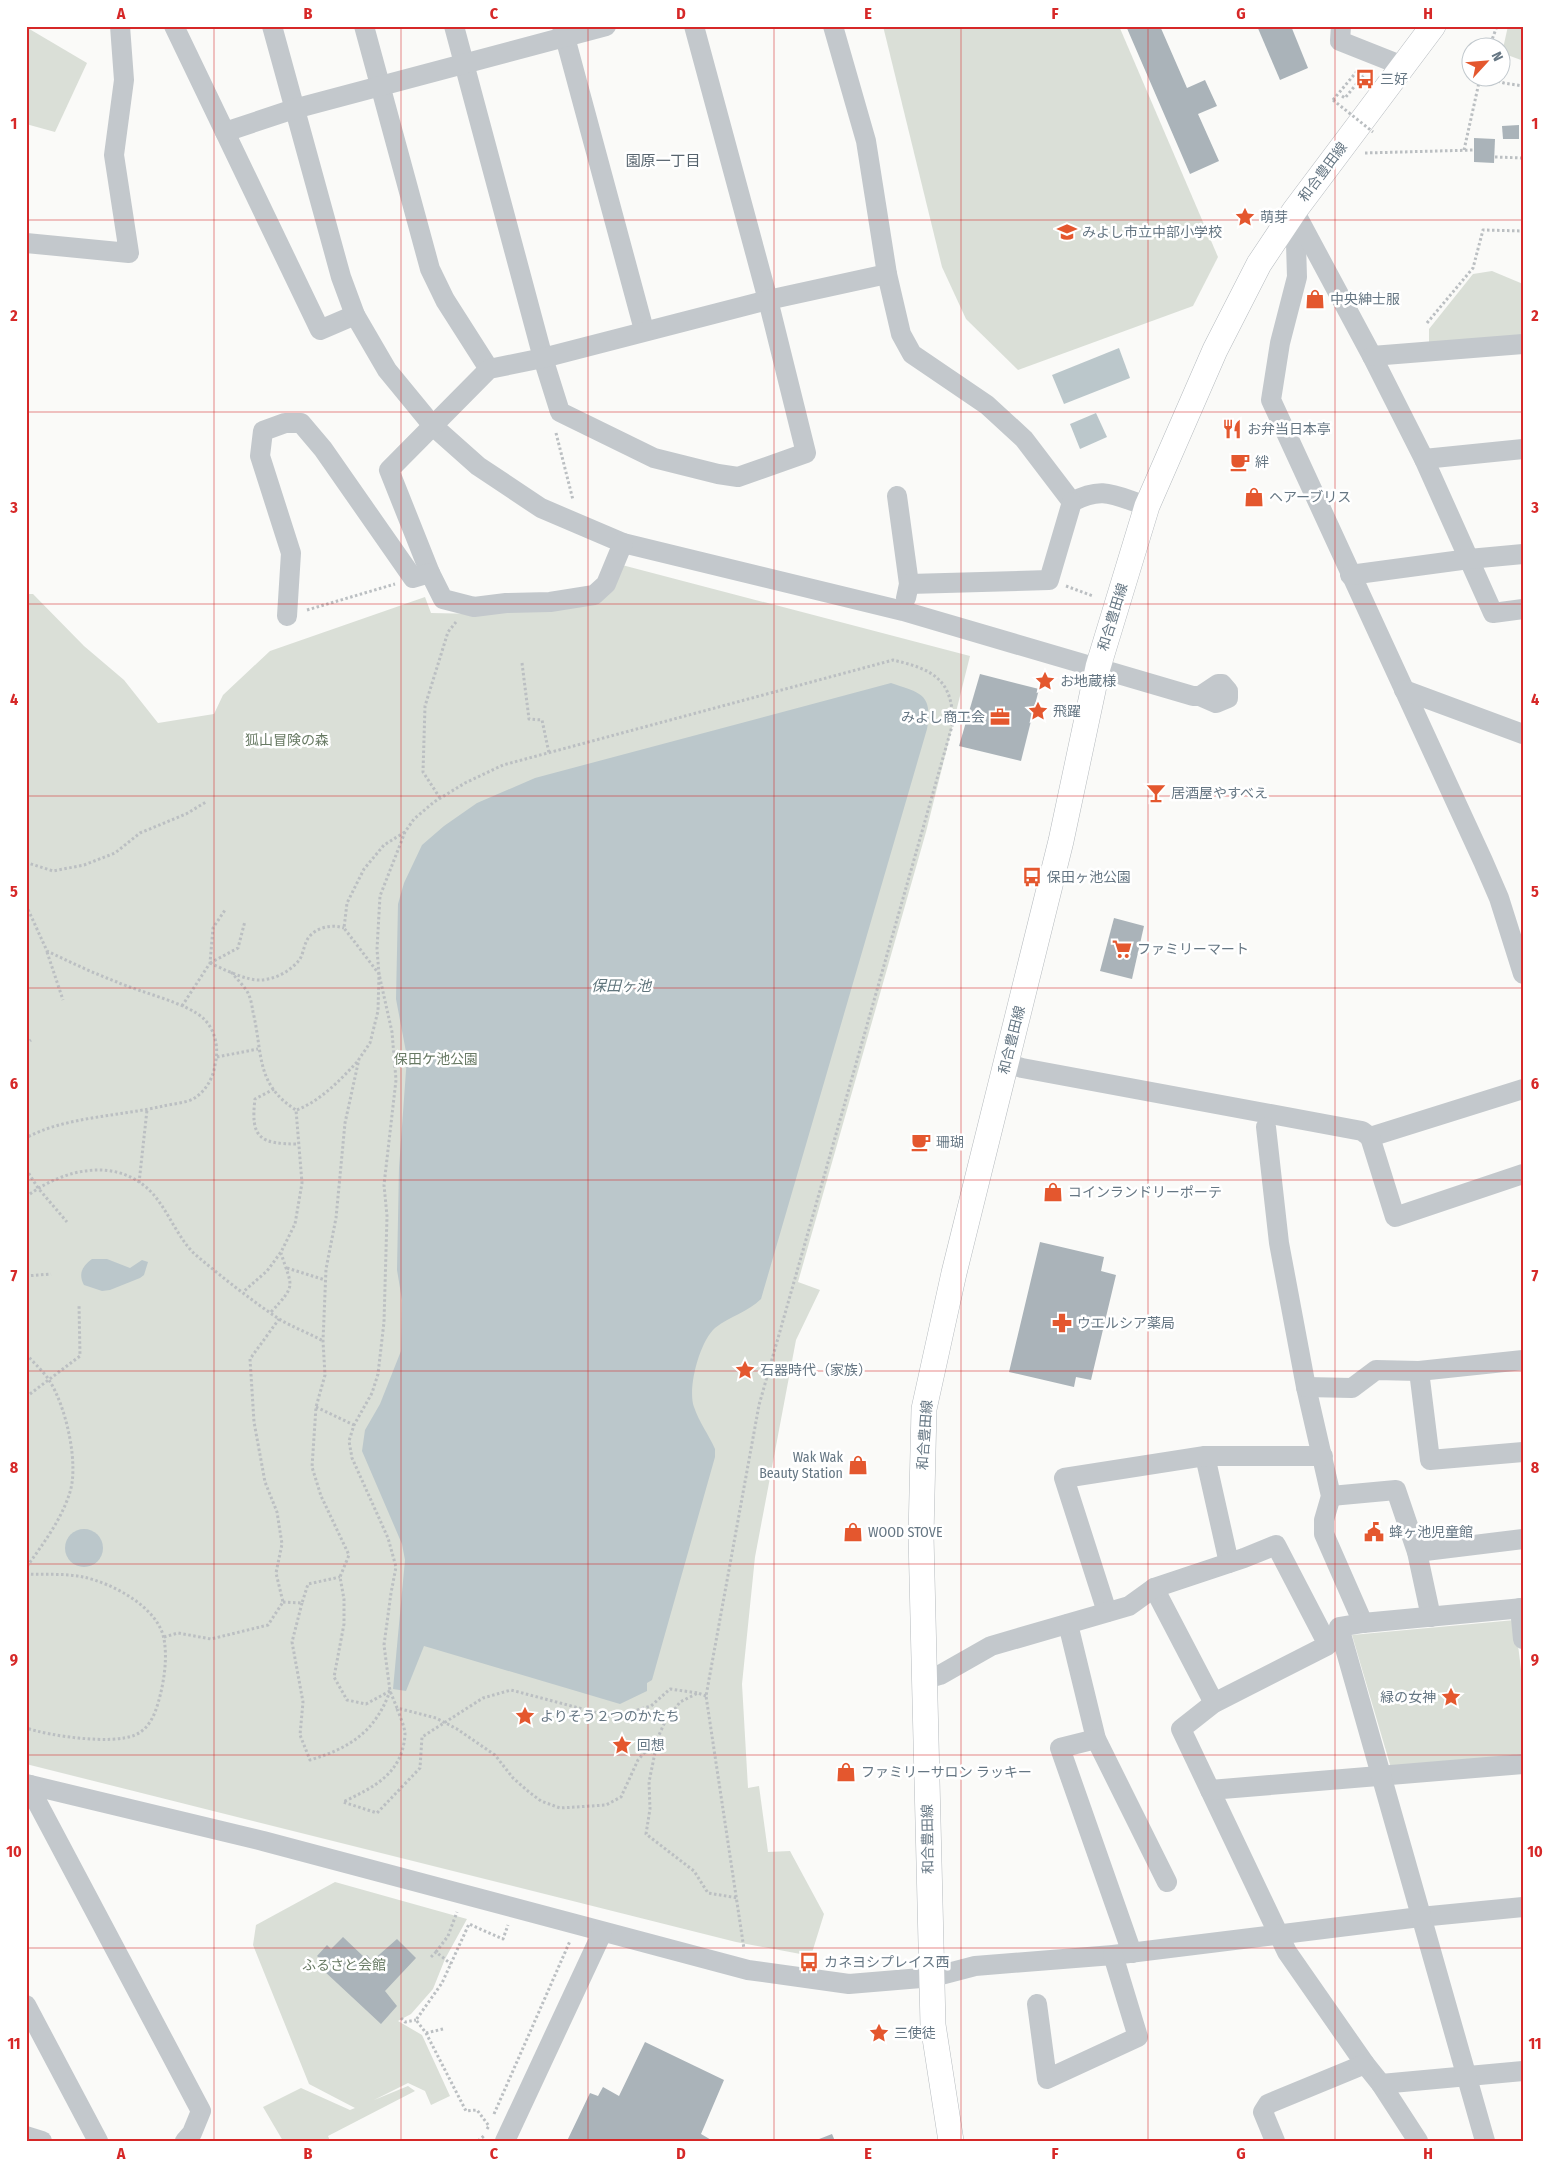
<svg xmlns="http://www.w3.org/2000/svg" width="1549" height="2167" font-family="'Fira Sans Condensed','Noto Sans JP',sans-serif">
	<rect width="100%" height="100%" fill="#fafaf8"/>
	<g fill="#dadfd7">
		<path d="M883 26H1119L1218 257 1193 306 1018 370 966 319 942 267Z"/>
		<path d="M1508 26H1523V55L1521 60 1502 53Z"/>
		<path d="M26 27 87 63 55 132 26 124Z"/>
		<path d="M1492 271 1523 284V336L1429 344V329L1473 274Z"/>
		<path d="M622 565 970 656 926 832 798 1282 820 1290 796 1340 755 1557 742 1684 748 1788 759 1786 768 1852 790 1851 824 1914 811 1956 736 1942 26 1764V594H33L84 646 124 680 158 723 214 714 223 695 270 651 425 597 431 613 480 614 596 604Z"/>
		<path d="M1515 1620 1523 1686V1754L1391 1768 1352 1635Z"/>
		<path d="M335 1882 467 1919 445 1959 433 1989 411 2014 398 2021 422 2035 450 2096 431 2105 425 2091 408 2083 374 2100 408 2086 415 2091 328 2136 330 2141H283L263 2107 301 2088 350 2110 355 2108 309 2084 253 1945 256 1925Z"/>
	</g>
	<g fill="#bbc7cb">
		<path d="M1119 348 1130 378 1064 404 1052 375Z"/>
		<path d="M1096 413 1107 437 1080 449 1070 424Z"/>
		<path d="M891 683C921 693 933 694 927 729L761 1299C748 1312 730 1316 715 1328 700 1341 687 1388 694 1407 699 1422 709 1435 715 1449V1457L652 1680 647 1683V1691L620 1704 424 1646 406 1691 393 1689 405 1560 402 1544 362 1451 365 1430 380 1404 401 1351 402 1300 397 1270 399 1168 407 1057 396 999 398 904 404 883 422 845 444 826 477 803 535 778Z"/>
		<path d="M92 1259H107L130 1268 142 1260 148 1262 144 1275 140 1278 110 1290 102 1291 84 1285C78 1274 82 1266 92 1259Z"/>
		<circle cx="84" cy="1548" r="19"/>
	</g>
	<g fill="#aab3b9">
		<path d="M1126 26H1160L1187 88 1205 80 1217 106 1198 114 1219 161 1190 174Z"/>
		<path d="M1257 26H1291L1308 68 1280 80Z"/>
		<path d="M1519 125V139H1503L1502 126Z"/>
		<path d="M1474 138 1495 139 1494 163 1474 162Z"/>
		<path d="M980 674 1039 689 1021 761 959 746Z"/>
		<path d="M1114 918 1144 926 1132 979 1100 971Z"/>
		<path d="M1040 1242 1104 1257 1101 1271 1116 1275 1091 1380 1076 1377 1074 1387 1009 1372Z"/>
		<path d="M343 1937 364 1957 367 1955 372 1961 397 1939 416 1958 385 1991 397 2006 381 2024 323 1970 327 1965 317 1956 327 1945 331 1949Z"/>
		<path d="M645 2042 724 2080 701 2134 713 2141H567L590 2093 598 2096 603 2087 619 2096Z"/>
		<path d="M832 2134 835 2141H814Z"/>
	</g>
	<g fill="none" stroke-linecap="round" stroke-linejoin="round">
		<defs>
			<path id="major" d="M951 2141 933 2025 921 1536 924 1409 954 1273 1061 841 1098 667 1147 506 1215 350 1259 264 1295 210 1433 26"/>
		</defs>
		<use href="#major" stroke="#b5babe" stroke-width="26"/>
		<g stroke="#bbbfc2" stroke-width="3" stroke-dasharray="2.5 2.5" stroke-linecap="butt">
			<path d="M1489 48 1497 26"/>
			<path d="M1488 78 1504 83 1523 86"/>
			<path d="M1342 96 1345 98 1367 71"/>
			<path d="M1333 100 1358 70 1364 74"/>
			<path d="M1464 150 1480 78"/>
			<path d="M1365 153 1474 150"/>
			<path d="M1495 157 1523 158"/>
			<path d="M1427 323 1473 268 1483 230 1523 231"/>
			<path d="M556 433 573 500"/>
			<path d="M1066 586 1093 596"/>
			<path d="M307 610 395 584"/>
			<path d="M522 663 529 719 542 720 549 753"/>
			<path d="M440 798 423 772 425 706 448 632 456 622"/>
			<path d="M26 864 28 863 53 871 84 865 115 853 140 833 186 814 206 802"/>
			<path d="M26 905 47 951C70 962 93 973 117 982 139 992 188 1003 204 1019 216 1031 219 1049 215 1065 213 1079 205 1092 193 1099 185 1103 172 1104 163 1106 121 1116 63 1117 26 1138"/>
			<path d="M47 952 63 1000"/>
			<path d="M210 963C223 969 247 981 261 980 276 979 291 971 300 959 304 952 304 943 309 937 317 927 332 924 344 928"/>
			<path d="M210 963 238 948 245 921"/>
			<path d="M231 972C237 979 244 986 248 993 251 999 252 1006 253 1012 263 1053 255 1084 296 1110L302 1183 295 1224 281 1252 267 1271 243 1292"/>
			<path d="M182 1006 210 963 213 928 225 910"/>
			<path d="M26 1044 31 1040"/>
			<path d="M217 1057 258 1049"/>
			<path d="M274 1089 255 1099C250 1139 261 1144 298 1144"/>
			<path d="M297 1110C323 1099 340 1080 359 1060"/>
			<path d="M26 1169 38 1188 67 1222"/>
			<path d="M139 1183 147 1110"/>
			<path d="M26 1197C62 1169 118 1155 153 1194 169 1212 179 1241 197 1256 223 1278 251 1300 279 1319 292 1327 309 1333 323 1341"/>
			<path d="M287 1268 325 1280"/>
			<path d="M26 1276 51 1274"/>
			<path d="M271 1312C297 1284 292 1288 281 1253"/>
			<path d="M26 1354C34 1363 43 1371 49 1380 66 1406 80 1466 69 1495 60 1522 42 1545 26 1568"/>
			<path d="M26 1397 80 1356 79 1304"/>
			<path d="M316 1407 354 1425"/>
			<path d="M26 1574C45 1575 65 1573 83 1577 112 1583 158 1607 164 1639 167 1656 165 1674 161 1692 157 1708 152 1728 135 1735 112 1745 50 1736 26 1728"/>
			<path d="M283 1602 302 1603 308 1584 340 1577"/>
			<path d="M302 1603 292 1642 303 1702 300 1735 310 1760C350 1748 375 1732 390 1691"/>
			<path d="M164 1637 178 1633 211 1639 268 1625 283 1602 276 1573 282 1544 277 1512 265 1482 254 1422 250 1359 279 1319"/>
			<path d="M390 1691 366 1704 347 1700 334 1677 344 1624V1599L340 1577 349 1555 321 1496 312 1467 316 1407 325 1375 323 1341 326 1269 336 1218 345 1123 359 1059 370 1043 378 1011 379 974 344 928 347 903 364 869 384 845 405 832"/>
			<path d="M706 1696 698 1693 680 1702 665 1722 658 1737 638 1760 621 1797 606 1805 560 1808 541 1801 529 1792 513 1778 495 1755 457 1729 436 1718 397 1708 390 1691 384 1645 391 1593 396 1567 388 1538 352 1458 349 1441 354 1425 372 1393 378 1374 384 1322 387 1216 384 1185 396 1080 392 1032 379 974 377 949 380 896 405 832 414 819 434 802 465 783 503 765 893 660C913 665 937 670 947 691 951 699 952 710 954 719L759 1405 706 1696 744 1949"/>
			<path d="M397 1709C400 1716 405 1727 405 1735 402 1774 374 1787 343 1802L377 1813 420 1768 422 1737 483 1698 511 1690 613 1717 651 1706 670 1689 698 1693"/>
			<path d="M658 1738 649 1782 650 1809 646 1834 694 1871 708 1893 738 1898"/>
			<path d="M436 1952 448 1936 457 1912"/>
			<path d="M431 1957 436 1952 451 1964"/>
			<path d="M401 2018 405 2022 416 2020"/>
			<path d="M426 2033 443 2029"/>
			<path d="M494 2114 570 1941"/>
			<path d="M487 2129 489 2126 477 2110 466 2111 426 2033 416 2020 442 1983 469 1924 503 1939 508 1925"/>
			<path d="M478 2141 485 2135"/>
		</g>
		<g stroke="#c3c8cc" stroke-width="20">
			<path d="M174 26 320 330 355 315"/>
			<path d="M272 26 341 277 355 315 387 370 433 426 478 466 541 508 623 543 903 611 1193 696H1200L1218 684H1222L1228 691V698L1216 703 1200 696"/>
			<path d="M364 26 430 269 445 300 489 369"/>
			<path d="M454 26 543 358 560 412 654 458 718 474 738 477 806 453 768 300 694 26"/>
			<path d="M562 26 644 330"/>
			<path d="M833 26 866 141 887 274 901 334 912 354 987 405 1024 439 1072 502C1103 485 1115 496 1147 506"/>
			<path d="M1341 26 1340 41 1403 66"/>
			<path d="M225 132 294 109 606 26"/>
			<path d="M1295 210 1297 277 1280 343 1271 400 1483 861 1499 898 1523 974"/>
			<path d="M1298 218 1372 356 1424 459 1493 613 1523 609"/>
			<path d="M26 243 129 253 114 155 124 80 120 26"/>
			<path d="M1372 356 1523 344"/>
			<path d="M1424 459 1523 449"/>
			<path d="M897 496 909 584 906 598"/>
			<path d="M430 573 389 470 489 369 543 358 768 300 887 274"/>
			<path d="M1350 575 1469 559 1523 554"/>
			<path d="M909 584 1049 580 1072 502"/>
			<path d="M287 616 291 553 260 456 263 431 285 423H301L323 449 413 578 430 573 443 599 474 607 506 603 550 602 594 595 606 584 623 543"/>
			<path d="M1404 690 1523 734"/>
			<path d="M1006 1063 1022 1068 1362 1131 1370 1137 1523 1089"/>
			<path d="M1266 1127 1279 1243 1306 1387 1331 1496 1324 1520V1534L1363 1623"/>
			<path d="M1370 1137 1395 1217 1523 1174"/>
			<path d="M1419 1371 1430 1460 1523 1452"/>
			<path d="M1306 1387 1352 1388 1376 1370 1419 1371 1523 1360"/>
			<path d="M1205 1456 1229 1563"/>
			<path d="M1331 1496 1396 1490 1417 1552 1431 1617"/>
			<path d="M1417 1552 1523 1539"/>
			<path d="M1154 1588 1214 1703"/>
			<path d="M1520 1608 1523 1639"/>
			<path d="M1107 1612 1064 1478 1205 1456H1323"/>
			<path d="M1068 1624 1096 1739 1167 1882"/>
			<path d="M926 1679 940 1675 991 1646 1129 1606 1154 1588 1244 1558 1276 1545 1328 1645 1214 1703 1181 1729 1287 1952 1365 2064 1381 2084 1418 2141"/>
			<path d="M1096 1739 1060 1748 1132 1953"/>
			<path d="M26 1784 263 1841 748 1970 849 1984 933 1977 975 1966 1113 1955 1420 1917 1523 1907"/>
			<path d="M30 1785 37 1802 201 2111 192 2133 185 2141"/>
			<path d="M1210 1790 1523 1764"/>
			<path d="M1037 2004 1047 2079 1138 2037 1113 1955"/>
			<path d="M26 2005 98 2141"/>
			<path d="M1381 2084 1523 2071"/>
			<path d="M26 2136 42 2141"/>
			<path d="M505 2141 602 1933"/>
			<path d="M1275 2141 1263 2112 1268 2104 1365 2064"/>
			<path d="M1485 2141 1339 1627 1363 1623 1523 1608"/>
		</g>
		<use href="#major" stroke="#fff" stroke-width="25"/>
		<path stroke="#bbbfc2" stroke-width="3" stroke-dasharray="2.5 2.5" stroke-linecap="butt" d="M1333 100 1373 132"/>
	</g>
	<path fill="none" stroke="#d62828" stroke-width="1" stroke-opacity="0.55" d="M214 26V2141M401 26V2141M588 26V2141M774 26V2141M961 26V2141M1148 26V2141M1335 26V2141M26 220H1523M26 412H1523M26 604H1523M26 796H1523M26 988H1523M26 1180H1523M26 1371H1523M26 1564H1523M26 1755H1523M26 1948H1523"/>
	<defs>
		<symbol id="bus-bare" viewBox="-9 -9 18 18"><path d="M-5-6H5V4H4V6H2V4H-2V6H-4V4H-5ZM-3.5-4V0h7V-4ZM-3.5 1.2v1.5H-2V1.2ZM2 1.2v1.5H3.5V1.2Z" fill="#e4572e" stroke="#fff" stroke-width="2.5" paint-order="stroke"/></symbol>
		<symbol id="sight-bare" viewBox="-9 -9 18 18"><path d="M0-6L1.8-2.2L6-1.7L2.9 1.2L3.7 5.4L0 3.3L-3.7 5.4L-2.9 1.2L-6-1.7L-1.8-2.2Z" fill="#e4572e" stroke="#fff" stroke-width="2.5" paint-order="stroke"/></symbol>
		<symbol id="school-bare" viewBox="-9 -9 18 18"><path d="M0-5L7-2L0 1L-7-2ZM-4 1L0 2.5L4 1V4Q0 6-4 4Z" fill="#e4572e" stroke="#fff" stroke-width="2.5" paint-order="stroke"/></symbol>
		<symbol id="shop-bare" viewBox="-9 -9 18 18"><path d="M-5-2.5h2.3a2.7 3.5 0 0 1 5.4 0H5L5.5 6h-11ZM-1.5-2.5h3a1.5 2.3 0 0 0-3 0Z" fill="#e4572e" stroke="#fff" stroke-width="2.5" paint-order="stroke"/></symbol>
		<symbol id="restaurant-bare" viewBox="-9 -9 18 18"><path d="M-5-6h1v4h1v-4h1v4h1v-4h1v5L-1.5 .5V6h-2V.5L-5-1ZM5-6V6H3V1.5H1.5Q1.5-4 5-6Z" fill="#e4572e" stroke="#fff" stroke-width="2.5" paint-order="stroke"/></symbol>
		<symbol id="cafe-bare" viewBox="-9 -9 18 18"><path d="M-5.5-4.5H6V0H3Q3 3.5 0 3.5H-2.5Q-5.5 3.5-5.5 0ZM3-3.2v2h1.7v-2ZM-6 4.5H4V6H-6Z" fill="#e4572e" stroke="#fff" stroke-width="2.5" paint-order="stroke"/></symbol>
		<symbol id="office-bare" viewBox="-9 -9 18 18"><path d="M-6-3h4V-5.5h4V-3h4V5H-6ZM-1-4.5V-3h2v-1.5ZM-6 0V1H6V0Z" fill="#e4572e" stroke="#fff" stroke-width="2.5" paint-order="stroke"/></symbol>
		<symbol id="bar-bare" viewBox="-9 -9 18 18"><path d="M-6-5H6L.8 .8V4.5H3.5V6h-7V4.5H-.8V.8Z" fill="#e4572e" stroke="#fff" stroke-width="2.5" paint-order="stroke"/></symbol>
		<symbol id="supermarket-bare" viewBox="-9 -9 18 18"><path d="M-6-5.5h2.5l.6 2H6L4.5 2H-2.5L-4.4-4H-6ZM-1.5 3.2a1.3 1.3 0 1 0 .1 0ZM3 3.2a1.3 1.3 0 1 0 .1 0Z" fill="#e4572e" stroke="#fff" stroke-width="2.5" paint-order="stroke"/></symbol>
		<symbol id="pharmacy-bare" viewBox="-9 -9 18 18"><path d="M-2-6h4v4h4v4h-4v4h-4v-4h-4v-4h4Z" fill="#e4572e" stroke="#fff" stroke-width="2.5" paint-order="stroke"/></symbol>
		<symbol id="civic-bare" viewBox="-9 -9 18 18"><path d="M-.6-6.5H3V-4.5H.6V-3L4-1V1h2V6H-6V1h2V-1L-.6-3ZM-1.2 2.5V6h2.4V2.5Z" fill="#e4572e" stroke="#fff" stroke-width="2.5" paint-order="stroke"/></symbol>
	</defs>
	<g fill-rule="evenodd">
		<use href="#bus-bare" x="1351" y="65" width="28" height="28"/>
		<use href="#sight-bare" x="1231" y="203" width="28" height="28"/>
		<use href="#school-bare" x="1053" y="218" width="28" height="28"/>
		<use href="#shop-bare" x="1301" y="285" width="28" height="28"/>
		<use href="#restaurant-bare" x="1218" y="415" width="28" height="28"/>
		<use href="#cafe-bare" x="1226" y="448" width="28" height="28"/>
		<use href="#shop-bare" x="1240" y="483" width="28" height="28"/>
		<use href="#sight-bare" x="1031" y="667" width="28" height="28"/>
		<use href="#sight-bare" x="1024" y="697" width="28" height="28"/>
		<use href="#office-bare" x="986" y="703" width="28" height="28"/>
		<use href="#bar-bare" x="1142" y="779" width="28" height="28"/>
		<use href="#bus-bare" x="1018" y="863" width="28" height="28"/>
		<use href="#supermarket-bare" x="1108" y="935" width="28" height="28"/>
		<use href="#cafe-bare" x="907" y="1128" width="28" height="28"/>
		<use href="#shop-bare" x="1039" y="1178" width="28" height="28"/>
		<use href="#pharmacy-bare" x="1048" y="1309" width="28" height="28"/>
		<use href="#sight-bare" x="731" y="1356" width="28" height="28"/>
		<use href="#shop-bare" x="844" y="1451" width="28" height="28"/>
		<use href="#shop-bare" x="839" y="1518" width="28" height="28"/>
		<use href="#civic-bare" x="1360" y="1518" width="28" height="28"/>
		<use href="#sight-bare" x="1437" y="1683" width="28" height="28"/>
		<use href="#sight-bare" x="511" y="1702" width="28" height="28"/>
		<use href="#sight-bare" x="608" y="1731" width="28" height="28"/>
		<use href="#shop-bare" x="832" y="1758" width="28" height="28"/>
		<use href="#bus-bare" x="795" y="1948" width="28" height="28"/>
		<use href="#sight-bare" x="865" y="2019" width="28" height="28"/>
	</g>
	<g text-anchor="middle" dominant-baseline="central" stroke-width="5" stroke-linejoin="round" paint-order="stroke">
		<g font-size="14" fill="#657683" stroke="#fff" text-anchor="start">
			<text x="1380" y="79">三好</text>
			<text x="1260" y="217">萌芽</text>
			<text x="1082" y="232">みよし市立中部小学校</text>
			<text x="1330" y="299">中央紳士服</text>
			<text x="1247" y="429">お弁当日本亭</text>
			<text x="1255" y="462">絆</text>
			<text x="1269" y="497">ヘアーブリス</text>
			<text x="1060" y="681">お地蔵様</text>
			<text x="1053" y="711">飛躍</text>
			<text x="985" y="717" text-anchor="end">みよし商工会</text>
			<text x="1171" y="793">居酒屋やすべえ</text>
			<text x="1047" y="877">保田ヶ池公園</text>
			<text x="1137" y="949">ファミリーマート</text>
			<text x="936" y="1142">珊瑚</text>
			<text x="1068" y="1192">コインランドリーポーテ</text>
			<text x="1077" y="1323">ウエルシア薬局</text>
			<text x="760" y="1370">石器時代（家族）</text>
			<text x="843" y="1457" text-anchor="end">Wak Wak<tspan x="843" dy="16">Beauty Station</tspan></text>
			<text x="868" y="1532">WOOD STOVE</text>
			<text x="1389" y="1532">蜂ヶ池児童館</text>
			<text x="1436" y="1697" text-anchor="end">緑の女神</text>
			<text x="540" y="1716">よりそう２つのかたち</text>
			<text x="637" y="1745">回想</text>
			<text x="861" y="1772">ファミリーサロン ラッキー</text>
			<text x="824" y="1962">カネヨシプレイス西</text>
			<text x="894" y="2033">三使徒</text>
		</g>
		<g font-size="14" fill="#657683" stroke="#fff">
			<text transform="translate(1323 172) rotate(-53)">和合豊田線</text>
			<text transform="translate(1113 617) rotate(-73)">和合豊田線</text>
			<text transform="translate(1012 1040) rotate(-76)">和合豊田線</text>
			<text transform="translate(925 1435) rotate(-86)">和合豊田線</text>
			<text transform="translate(928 1839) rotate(-91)">和合豊田線</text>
		</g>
		<g font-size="14" fill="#687a64" stroke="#fff">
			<text x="287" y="740">狐山冒険の森</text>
			<text x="436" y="1059">保田ケ池公園</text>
			<text x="344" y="1965">ふるさと会館</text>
		</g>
		<g font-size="15" fill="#57646e" stroke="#fff">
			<text x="663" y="161">園原一丁目</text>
		</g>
		<g font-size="15" font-style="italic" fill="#60757c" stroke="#fff">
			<text x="621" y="986">保田ヶ池</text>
		</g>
	</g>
	<rect width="1549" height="2167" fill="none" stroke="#ffffff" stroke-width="55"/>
	<g transform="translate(1486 62) rotate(64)"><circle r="24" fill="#ffffff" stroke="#c1c8cd"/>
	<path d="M0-4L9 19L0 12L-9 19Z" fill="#e4572e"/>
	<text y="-8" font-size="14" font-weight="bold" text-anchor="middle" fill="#657683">N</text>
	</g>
	<rect x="28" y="28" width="1494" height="2112" fill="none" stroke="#d62828" stroke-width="2"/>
	<g font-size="16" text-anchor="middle" font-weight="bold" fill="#d62828">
		<text x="121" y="19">A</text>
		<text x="308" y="19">B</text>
		<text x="494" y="19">C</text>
		<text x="681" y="19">D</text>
		<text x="868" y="19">E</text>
		<text x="1055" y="19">F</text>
		<text x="1241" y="19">G</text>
		<text x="1428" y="19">H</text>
		<text x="14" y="129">1</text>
		<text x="1535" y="129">1</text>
		<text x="14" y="321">2</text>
		<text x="1535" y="321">2</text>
		<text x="14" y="513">3</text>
		<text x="1535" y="513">3</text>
		<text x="14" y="705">4</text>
		<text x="1535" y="705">4</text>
		<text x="14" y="897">5</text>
		<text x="1535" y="897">5</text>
		<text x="14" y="1089">6</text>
		<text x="1535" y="1089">6</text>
		<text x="14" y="1281">7</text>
		<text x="1535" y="1281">7</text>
		<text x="14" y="1473">8</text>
		<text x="1535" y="1473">8</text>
		<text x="14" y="1665">9</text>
		<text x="1535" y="1665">9</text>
		<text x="14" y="1857">10</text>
		<text x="1535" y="1857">10</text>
		<text x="14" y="2049">11</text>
		<text x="1535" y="2049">11</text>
		<text x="121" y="2159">A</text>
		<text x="308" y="2159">B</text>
		<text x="494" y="2159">C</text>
		<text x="681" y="2159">D</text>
		<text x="868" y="2159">E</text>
		<text x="1055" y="2159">F</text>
		<text x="1241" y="2159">G</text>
		<text x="1428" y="2159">H</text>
	</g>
</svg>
